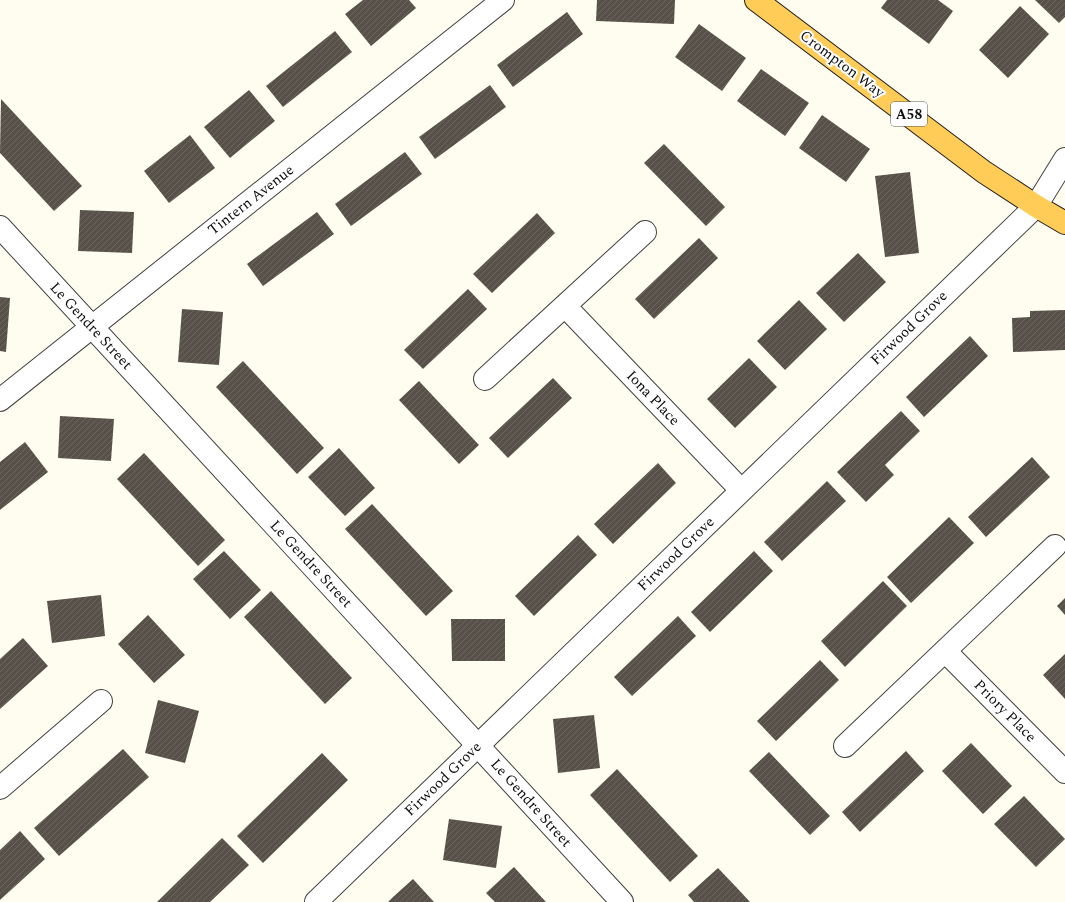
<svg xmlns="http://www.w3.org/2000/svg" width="1065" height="902" font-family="Spectral,serif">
	<defs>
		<pattern id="building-hatch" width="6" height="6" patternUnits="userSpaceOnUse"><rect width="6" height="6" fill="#58514a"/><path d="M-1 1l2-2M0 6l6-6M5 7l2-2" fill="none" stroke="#6b6560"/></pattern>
	</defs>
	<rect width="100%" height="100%" fill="#fffdf0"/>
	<g fill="url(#building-hatch)">
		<path d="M363 0H409L416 8 371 46 345 14Z"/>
		<path d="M597 0H675L674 24 596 21Z"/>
		<path d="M887 0H938L953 11 929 44 881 8Z"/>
		<path d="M1035 0H1065V17L1059 23Z"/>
		<path d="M1020 6 1049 34 1008 78 979 50Z"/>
		<path d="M567 12 583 34 513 87 497 65Z"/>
		<path d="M699 24 746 58 722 91 675 57Z"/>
		<path d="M335 31 352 52 283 107 266 86Z"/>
		<path d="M761 69 809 103 785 136 737 101Z"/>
		<path d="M490 85 506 107 435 159 419 137Z"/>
		<path d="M249 90 275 121 230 158 204 127Z"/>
		<path d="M1 99 82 186 54 211 0 153Z"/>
		<path d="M822 115 870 149 846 182 799 148Z"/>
		<path d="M190 135 215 168 169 203 144 171Z"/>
		<path d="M664 144 725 207 706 226 644 163Z"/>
		<path d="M405 152 422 174 351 226 335 204Z"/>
		<path d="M910 172 919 253 885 257 875 176Z"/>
		<path d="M80 210 134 212 132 253 78 251Z"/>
		<path d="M317 212 334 234 263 286 247 264Z"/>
		<path d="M537 213 555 233 492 293 473 274Z"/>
		<path d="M699 238 718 258 654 319 635 299Z"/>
		<path d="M858 253 886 282 844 322 816 293Z"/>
		<path d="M468 289 487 309 423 369 404 350Z"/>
		<path d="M0 297 10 298 6 352 0 351Z"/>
		<path d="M799 300 827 329 785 370 757 341Z"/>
		<path d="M182 309 223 312 219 365 178 362Z"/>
		<path d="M1065 310V350L1013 352 1012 318 1030 317V311Z"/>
		<path d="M970 336 988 356 924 417 906 397Z"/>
		<path d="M749 358 777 387 735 428 707 399Z"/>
		<path d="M243 361 324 448 297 474 216 387Z"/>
		<path d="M553 378 572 398 508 458 489 438Z"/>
		<path d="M419 381 479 445 459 464 399 400Z"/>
		<path d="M901 411 920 431 885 465 894 475 866 502 837 472Z"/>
		<path d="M60 416 114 419 111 461 58 458Z"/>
		<path d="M25 442 48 472 0 510V462Z"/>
		<path d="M339 448 375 488 345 516 308 477Z"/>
		<path d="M144 453 225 540 198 566 117 479Z"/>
		<path d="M1032 457 1050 477 986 537 968 517Z"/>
		<path d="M658 463 676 483 613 544 594 524Z"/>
		<path d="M827 481 846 501 782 561 764 542Z"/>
		<path d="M372 504 453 591 426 616 345 529Z"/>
		<path d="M949 517 974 543 911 603 887 577Z"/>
		<path d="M578 535 597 555 534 616 515 596Z"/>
		<path d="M224 551 261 590 230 619 193 579Z"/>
		<path d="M754 551 773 571 710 632 691 612Z"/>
		<path d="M883 581 907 606 845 667 821 641Z"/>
		<path d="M271 591 352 678 325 704 244 617Z"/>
		<path d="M101 595 105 636 52 643 47 601Z"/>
		<path d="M1065 598V615L1057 606Z"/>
		<path d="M148 615 185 655 154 683 118 644Z"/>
		<path d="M678 616 696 636 632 696 614 677Z"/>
		<path d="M451 619H505V661H452Z"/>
		<path d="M23 638 48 666 0 709V659Z"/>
		<path d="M1065 654V699L1043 675Z"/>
		<path d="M820 660 839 680 776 741 757 721Z"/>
		<path d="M158 700 199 711 185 763 145 753Z"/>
		<path d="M594 715 600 768 558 773 553 719Z"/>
		<path d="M971 743 1012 786 983 814 942 771Z"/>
		<path d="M123 749 149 777 59 856 34 828Z"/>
		<path d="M906 751 924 771 860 832 842 812Z"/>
		<path d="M769 752 830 816 810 835 749 771Z"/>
		<path d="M322 753 348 780 263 863 237 836Z"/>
		<path d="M617 769 698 856 670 882 590 795Z"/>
		<path d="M1024 796 1065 839 1036 867 994 824Z"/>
		<path d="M449 819 502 826 496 868 443 860Z"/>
		<path d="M20 831 45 859 0 900V850Z"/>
		<path d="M222 838 249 865 210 902H157Z"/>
		<path d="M514 867 534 889 546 902H495L486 893Z"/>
		<path d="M718 868 738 889 750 902H694L688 895Z"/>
		<path d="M413 879 434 902H388L393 897Z"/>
	</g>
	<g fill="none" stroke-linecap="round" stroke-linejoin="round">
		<defs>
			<g id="minor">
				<path d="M0 227 622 902"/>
				<path d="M565 306 741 490"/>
				<path d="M485 379 645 232"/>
				<path d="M0 400 503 0"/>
				<path d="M945 651 1065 772"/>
				<path d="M845 746 1055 546"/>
				<path d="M0 788 101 701"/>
				<path d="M316 902 1036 206 1065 159"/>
			</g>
			<path id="trunk" d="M756 0 984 172 1036 206 1065 223"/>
		</defs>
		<use href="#minor" stroke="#414141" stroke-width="24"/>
		<use href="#trunk" stroke="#1f1f1f" stroke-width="24"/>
		<use href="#minor" stroke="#fff" stroke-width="22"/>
		<use href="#trunk" stroke="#ffcc57" stroke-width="22"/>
	</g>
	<g text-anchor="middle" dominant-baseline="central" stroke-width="4" stroke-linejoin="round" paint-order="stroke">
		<rect fill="#fff" stroke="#565656" stroke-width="1" x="891" y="102" width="36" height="24" rx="3"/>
		<g font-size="14" font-weight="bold" fill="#0e0e0e">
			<text x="909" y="114">A58</text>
		</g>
		<g font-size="15" fill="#0e0e0e" stroke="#fff">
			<text transform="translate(842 64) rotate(37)">Crompton Way</text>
			<text transform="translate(251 200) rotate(-38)">Tintern Avenue</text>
			<text transform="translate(91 326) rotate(47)">Le Gendre Street</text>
			<text transform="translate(909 328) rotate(-44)">Firwood Grove</text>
			<text transform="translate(653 398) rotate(46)">Iona Place</text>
			<text transform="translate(676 554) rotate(-44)">Firwood Grove</text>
			<text transform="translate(311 564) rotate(47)">Le Gendre Street</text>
			<text transform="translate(1005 711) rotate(45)">Priory Place</text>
			<text transform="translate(443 779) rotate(-44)">Firwood Grove</text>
			<text transform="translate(531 803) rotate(48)">Le Gendre Street</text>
		</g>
	</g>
</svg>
